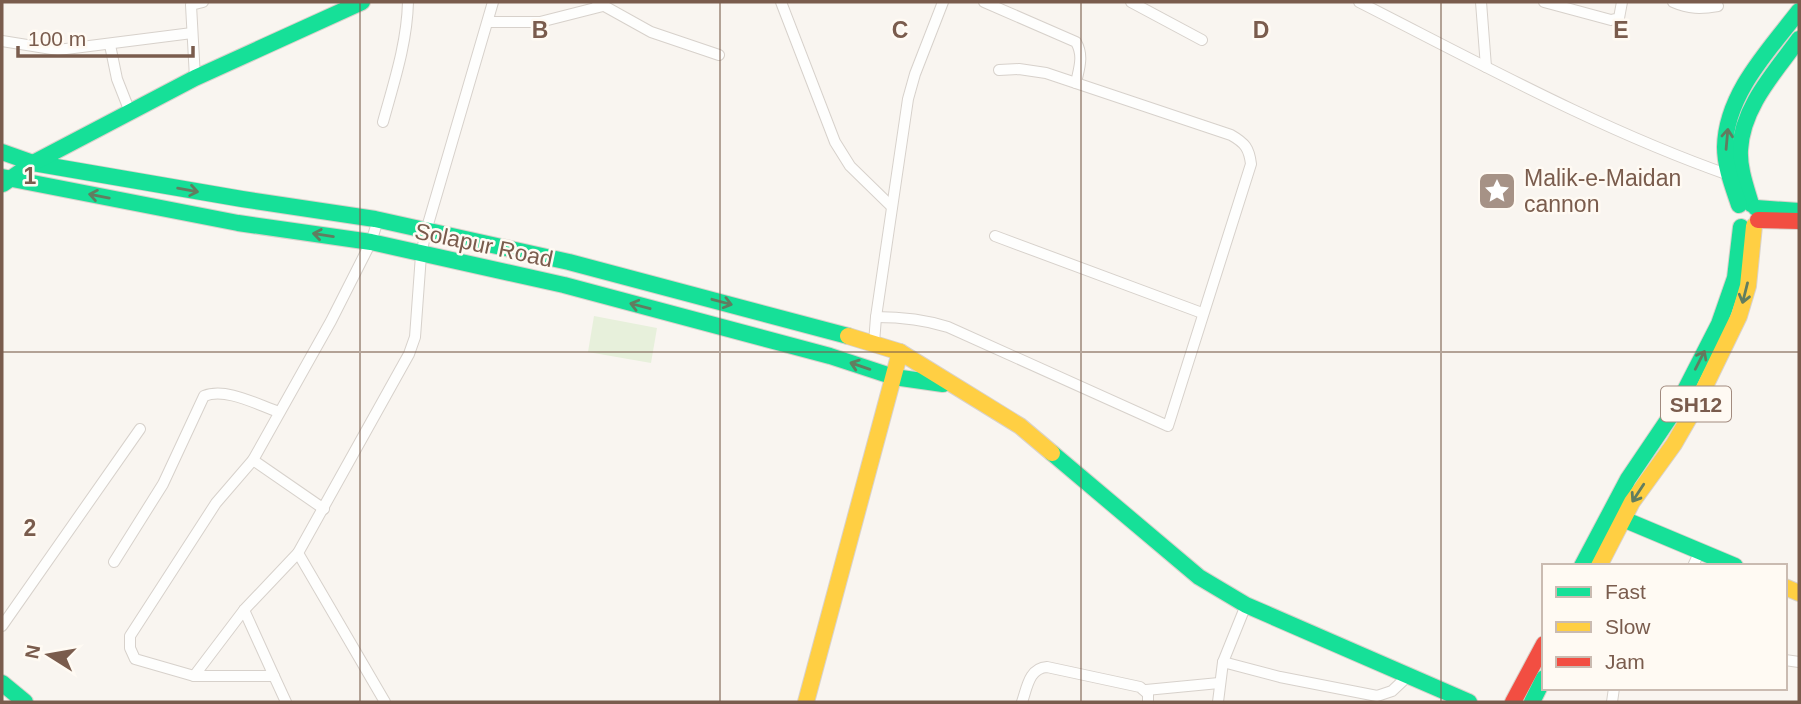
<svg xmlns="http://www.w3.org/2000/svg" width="1801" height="704" font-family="Helvetica,sans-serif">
	<rect width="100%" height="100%" fill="#f9f5f0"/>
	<path fill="#e7f0db" d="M594 316 657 328 651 363 588 352Z"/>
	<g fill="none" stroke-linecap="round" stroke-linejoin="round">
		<defs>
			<g id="street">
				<path d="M597 2 651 32 719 55"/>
				<path d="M781 2 835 142 850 166 892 207"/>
				<path d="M984 2 1076 42C1084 56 1079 68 1076 83"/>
				<path d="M1131 2 1202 40"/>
				<path d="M1359 2C1481 64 1601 130 1729 175"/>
				<path d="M1481 2 1486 67"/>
				<path d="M1544 2 1611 20 1619 18 1622 2"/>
				<path d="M1673 2C1689 9 1701 9 1718 6"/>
				<path d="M488 22H540L603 6"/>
				<path d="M2 41 58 50 192 33"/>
				<path d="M110 45 117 79 130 112"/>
				<path d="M195 78 191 5 203 2"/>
				<path d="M383 122C394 82 407 43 408 2"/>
				<path d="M995 236 1202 313"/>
				<path d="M876 317C901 317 923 319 948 327L1168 426 1251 164C1249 148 1245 143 1231 135L1046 73 1019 69 999 70"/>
				<path d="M874 343 876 317 908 99 915 74 943 2"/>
				<path d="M253 460 324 509"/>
				<path d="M298 553 385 702"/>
				<path d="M114 562 163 484 204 396C226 387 258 405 279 412"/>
				<path d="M1693 566 1700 551"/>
				<path d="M244 610 274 676"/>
				<path d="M2 626 140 429"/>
				<path d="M1785 660 1799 662"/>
				<path d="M1223 662 1280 677 1377 696 1392 691 1408 676"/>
				<path d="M194 676 244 610 298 553 409 354 415 337 421 255 426 231 493 2"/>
				<path d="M1146 690 1219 683"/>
				<path d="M286 702 274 676H194L135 659 130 648V636L216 503 253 460 331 321 371 242 378 220"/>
				<path d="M1022 702C1027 688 1029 668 1047 667L1140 687 1148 694V702"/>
				<path d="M1218 702 1223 662 1246 605"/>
				<path d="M1612 702 1614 688"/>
			</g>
			<g id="fast">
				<path d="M2 152 33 163 242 199 375 219 569 262 848 336"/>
				<path d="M2 177 238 223 371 242 564 285 830 356 894 377 943 384"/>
				<path d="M3 184 33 163 195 78 362 2"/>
				<path d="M1751 204C1746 187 1739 168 1740 150 1742 107 1775 72 1799 39"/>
				<path d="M1739 205C1733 187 1725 167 1725 147 1726 94 1769 50 1799 11"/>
				<path d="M1756 208 1799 211"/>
				<path d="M1052 453 1199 577 1246 605 1469 702"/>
				<path d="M1623 519 1735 566"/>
				<path d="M1582 566 1628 479 1676 408 1719 324 1735 278 1741 227"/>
				<path d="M2 683 25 702"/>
				<path d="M1532 702 1544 678"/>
			</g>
			<g id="slow">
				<path d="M848 336 900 352 1020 426 1052 453"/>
				<path d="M1599 566 1632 502 1674 444 1693 411 1739 316 1748 286 1754 226"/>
				<path d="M1785 587 1799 593"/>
				<path d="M806 702 900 352"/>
			</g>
			<g id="jam">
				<path d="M1758 220 1799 221"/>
				<path d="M1513 702 1544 644"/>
			</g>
		</defs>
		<use href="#street" stroke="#d7d1cb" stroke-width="12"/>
		<use href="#fast" stroke="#d9d2cb" stroke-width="18"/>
		<use href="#slow" stroke="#d9d2cb" stroke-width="18"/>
		<use href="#jam" stroke="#d9d2cb" stroke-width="18"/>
		<use href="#street" stroke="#fefefd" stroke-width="10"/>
		<use href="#fast" stroke="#16e098" stroke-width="16"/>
		<use href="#slow" stroke="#ffcf43" stroke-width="16"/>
		<use href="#jam" stroke="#f24e42" stroke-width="16"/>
	</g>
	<defs><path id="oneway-shaft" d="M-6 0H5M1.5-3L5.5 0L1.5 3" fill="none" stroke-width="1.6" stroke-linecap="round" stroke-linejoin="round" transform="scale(1.75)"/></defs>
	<g stroke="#617d60">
		<use href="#oneway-shaft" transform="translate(1727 139) rotate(-85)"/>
		<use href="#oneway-shaft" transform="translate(188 190) rotate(10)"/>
		<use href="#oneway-shaft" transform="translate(99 196) rotate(-169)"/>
		<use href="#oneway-shaft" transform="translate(323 235) rotate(-171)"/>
		<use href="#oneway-shaft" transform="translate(1745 293) rotate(104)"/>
		<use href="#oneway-shaft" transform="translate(722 302) rotate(15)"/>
		<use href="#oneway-shaft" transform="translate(640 306) rotate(-165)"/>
		<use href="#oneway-shaft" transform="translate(1700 360) rotate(-63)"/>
		<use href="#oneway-shaft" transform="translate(860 366) rotate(-161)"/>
		<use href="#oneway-shaft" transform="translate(1638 493) rotate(123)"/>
	</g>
	<path fill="none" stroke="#7a5c4d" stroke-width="2" stroke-opacity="0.55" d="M360 2V702M720 2V702M1081 2V702M1441 2V702M2 352H1799"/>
	<defs>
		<symbol id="sight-square" viewBox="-11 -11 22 22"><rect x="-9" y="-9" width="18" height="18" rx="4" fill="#a69286" stroke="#fffaf3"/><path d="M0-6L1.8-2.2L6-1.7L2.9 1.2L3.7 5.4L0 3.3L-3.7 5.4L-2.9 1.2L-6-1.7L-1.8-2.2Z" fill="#fff"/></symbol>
	</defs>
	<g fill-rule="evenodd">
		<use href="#sight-square" x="1475" y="169" width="44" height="44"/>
	</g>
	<g text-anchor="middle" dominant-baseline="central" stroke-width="5" stroke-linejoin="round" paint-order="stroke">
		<rect fill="#fffaf3" stroke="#a28b7f" stroke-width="2" x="1661" y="386.5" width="70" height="35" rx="5"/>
		<g font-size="21" font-weight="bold" fill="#7a5c4d">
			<text x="1696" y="404">SH12</text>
		</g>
		<g font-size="23" fill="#7a5c4d" stroke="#fffaf3" text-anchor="start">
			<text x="1524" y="178">Malik-e-Maidan<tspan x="1524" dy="26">cannon</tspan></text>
		</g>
		<g font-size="23" fill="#7a5c4d" stroke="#fffaf3">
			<text transform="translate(484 245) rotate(12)">Solapur Road</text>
		</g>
	</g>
	<g font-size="23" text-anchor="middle" font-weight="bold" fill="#7a5c4d" stroke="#fffaf3" stroke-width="5" stroke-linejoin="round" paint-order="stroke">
		<text x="540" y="38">B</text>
		<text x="900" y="38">C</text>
		<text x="1261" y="38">D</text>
		<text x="1621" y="38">E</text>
		<text x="30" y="184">1</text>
		<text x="30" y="536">2</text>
	</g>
	<rect width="1801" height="704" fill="none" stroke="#7a5c4d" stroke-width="7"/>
	<rect x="1542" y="564" width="245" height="126" fill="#fffaf3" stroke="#cabbb1" stroke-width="2"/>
	<rect x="1556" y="587" width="35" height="10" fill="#16e098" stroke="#cabbb1" stroke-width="2"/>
	<text x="1605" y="599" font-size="21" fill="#7a5c4d">Fast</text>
	<rect x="1556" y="622" width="35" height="10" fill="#ffcf43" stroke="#cabbb1" stroke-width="2"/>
	<text x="1605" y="634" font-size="21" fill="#7a5c4d">Slow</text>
	<rect x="1556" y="657" width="35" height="10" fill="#f24e42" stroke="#cabbb1" stroke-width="2"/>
	<text x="1605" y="669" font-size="21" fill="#7a5c4d">Jam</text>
	<g transform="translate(49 655) rotate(281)" stroke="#fffaf3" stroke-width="5" paint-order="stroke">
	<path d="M0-5L12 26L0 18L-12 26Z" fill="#7a5c4d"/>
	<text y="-10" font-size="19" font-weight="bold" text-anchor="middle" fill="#7a5c4d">N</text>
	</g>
	<path d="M18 46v10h175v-10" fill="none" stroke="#7a5c4d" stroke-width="3.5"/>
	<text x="28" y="46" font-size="21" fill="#7a5c4d" stroke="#fffaf3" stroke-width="5" paint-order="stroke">100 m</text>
</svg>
